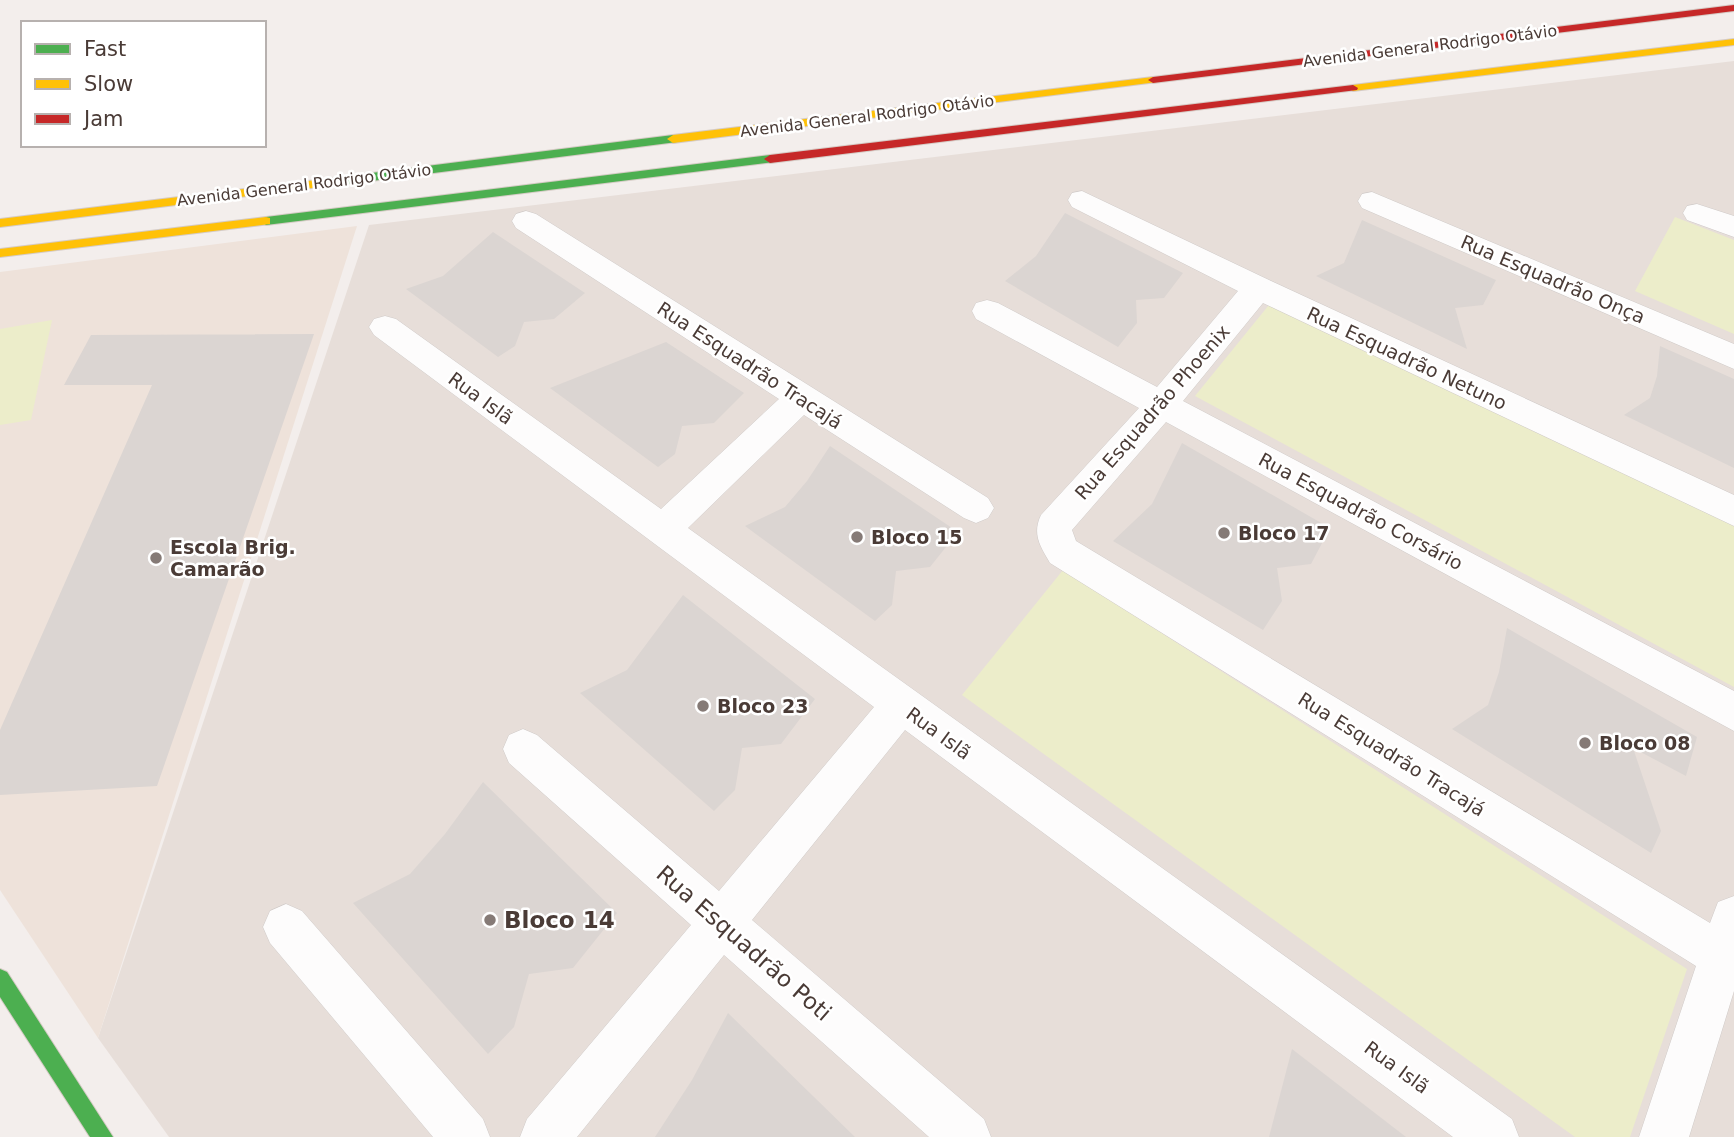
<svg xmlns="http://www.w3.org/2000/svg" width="1734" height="1137" font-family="'DejaVu Sans',sans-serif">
	<rect width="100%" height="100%" fill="#f3eeec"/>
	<path fill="#e7ded9" d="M1734 61V1137H169L98 1038 369 225Z"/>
	<path fill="#eee2da" d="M357 226 98 1038 0 890V272Z"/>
	<g fill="#ecedca">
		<path d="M1675 217 1734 240V334L1635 291Z"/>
		<path d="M1278 294 1734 515V687L1195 396Z"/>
		<path d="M52 320 31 420 0 425V329Z"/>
		<path d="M1063 570 1687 969 1630 1137H1575L962 695Z"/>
	</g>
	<g fill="#dbd5d2">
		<path d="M1065 213 1183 273 1164 298 1136 300 1137 323 1118 347 1005 281 1036 256Z"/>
		<path d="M1362 220 1496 280 1483 305 1455 308 1467 349 1316 276 1344 263Z"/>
		<path d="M493 232 585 293 554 319 524 322 515 346 498 357 406 289 443 276Z"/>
		<path d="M314 334 157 786 0 795V730L152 385H64L91 335Z"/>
		<path d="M666 342 744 393 714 423 682 426 675 454 658 467 550 388Z"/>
		<path d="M1660 346 1734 379V468L1624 415 1650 398 1657 376Z"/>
		<path d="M1182 443 1330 528 1311 564 1277 568 1282 601 1263 630 1113 541 1152 504Z"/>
		<path d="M830 446 958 532 930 567 896 571 892 605 875 621 745 526 785 507 807 481Z"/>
		<path d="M683 595 815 699 781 744 742 748 735 790 714 811 580 693 627 670Z"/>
		<path d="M1507 628 1697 737 1686 776 1633 748 1661 831 1651 853 1452 729 1488 705 1499 672Z"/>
		<path d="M483 782 617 913 573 968 529 974 514 1027 488 1054 353 903 410 874 445 834Z"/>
		<path d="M728 1013 855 1137H655L692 1080Z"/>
		<path d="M1292 1049 1406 1137H1269Z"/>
	</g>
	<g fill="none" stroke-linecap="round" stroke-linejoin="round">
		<defs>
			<g id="street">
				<path d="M1082 191 1269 280 1734 495V526L1263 303 1183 401 1734 691V731L1166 422 1072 530 1076 541 1710 923 1718 902 1734 896V991L1689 1137H1639L1696 966 1050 563C1040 546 1032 534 1041 515L1139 408 976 319 972 311 976 303 987 300 998 303 1157 387 1238 291 1072 207 1068 200 1072 193Z"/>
				<path d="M1372 192 1734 344V369L1362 208 1358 201 1362 194Z"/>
				<path d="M1697 204 1734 216V237L1687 220 1683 213 1687 206Z"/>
				<path d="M526 211 536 214 988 498 994 508 988 518 976 523 964 518 804 415 688 528 1512 1119 1519 1137H1453L905 730 752 920 984 1119 991 1137H929L724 955 577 1137H520L527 1119 691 925 509 763 503 749 509 735 523 729 537 735 719 891 874 707 374 335 369 327 374 319 385 316 396 319 661 509 779 399 516 228 512 221 516 214Z"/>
				<path d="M286 904 302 911 483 1119 490 1137H433L270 943 263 927 270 911Z"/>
			</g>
			<g id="fast">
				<path d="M673 135 677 136V142L332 186 326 182 332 178Z"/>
				<path d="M770 155 774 156V162L266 225 260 221 266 217Z"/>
				<path d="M0 969 7 972 113 1137H90L0 997Z"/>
			</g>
			<g id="slow">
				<path d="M1734 39V45L1353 91 1348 88 1353 85Z"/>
				<path d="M1153 77 1157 78V82L673 143 667 139 673 135Z"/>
				<path d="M332 178 336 179V185L0 227V219Z"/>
				<path d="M266 217 270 218V224L0 257V249Z"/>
			</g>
			<g id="jam">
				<path d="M1734 5V11L1153 83 1148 80 1153 77Z"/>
				<path d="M1353 85 1358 88 1357 90 770 163 764 159 770 155Z"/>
			</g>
		</defs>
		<use href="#street" stroke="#cfcac8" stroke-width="1"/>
		<use href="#fast" stroke="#d5cbc5" stroke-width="2"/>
		<use href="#slow" stroke="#d5cbc5" stroke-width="2"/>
		<use href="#jam" stroke="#d5cbc5" stroke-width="2"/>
		<use href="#street" fill="#fdfcfc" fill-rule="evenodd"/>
		<use href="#fast" fill="#4caf50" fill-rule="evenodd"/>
		<use href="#slow" fill="#ffc107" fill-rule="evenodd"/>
		<use href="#jam" fill="#c62828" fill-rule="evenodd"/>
	</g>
	<g fill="#857a76" stroke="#fff" stroke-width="2.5">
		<circle cx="1224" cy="533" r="7"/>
		<circle cx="857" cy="537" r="7"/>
		<circle cx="156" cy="558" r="7"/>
		<circle cx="703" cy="706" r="7"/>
		<circle cx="1585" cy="743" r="7"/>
		<circle cx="490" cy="920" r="7"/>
	</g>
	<g text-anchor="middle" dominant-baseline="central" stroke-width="5" stroke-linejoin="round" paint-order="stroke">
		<g font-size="16" fill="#4a3b36" stroke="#fff">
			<text transform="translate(1430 46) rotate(-7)">Avenida General Rodrigo Otávio</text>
			<text transform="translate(867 116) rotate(-7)">Avenida General Rodrigo Otávio</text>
			<text transform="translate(304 185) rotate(-7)">Avenida General Rodrigo Otávio</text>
		</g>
		<g font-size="19" fill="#4a3b36" stroke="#fff">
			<text transform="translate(1553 279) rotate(23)">Rua Esquadrão Onça</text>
			<text transform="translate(1407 358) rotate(25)">Rua Esquadrão Netuno</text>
			<text transform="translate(750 365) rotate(33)">Rua Esquadrão Tracajá</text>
			<text transform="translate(481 398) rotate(36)">Rua Islã</text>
			<text transform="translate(1152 412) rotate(-49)">Rua Esquadrão Phoenix</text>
			<text transform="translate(1361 511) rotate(28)">Rua Esquadrão Corsário</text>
			<text transform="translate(939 733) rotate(36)">Rua Islã</text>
			<text transform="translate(1392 754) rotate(32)">Rua Esquadrão Tracajá</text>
			<text transform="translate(1397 1067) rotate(36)">Rua Islã</text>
		</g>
		<g font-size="19" font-weight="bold" fill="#4a3b36" stroke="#fff" text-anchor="start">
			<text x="1238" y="533">Bloco 17</text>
			<text x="871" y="537">Bloco 15</text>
			<text x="170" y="547">Escola Brig.<tspan x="170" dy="22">Camarão</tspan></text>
			<text x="717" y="706">Bloco 23</text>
			<text x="1599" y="743">Bloco 08</text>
		</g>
		<g font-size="23" font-weight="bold" fill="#4a3b36" stroke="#fff" text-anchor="start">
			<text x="504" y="920">Bloco 14</text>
		</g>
		<g font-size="23" fill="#4a3b36" stroke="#fff">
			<text transform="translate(744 943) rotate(41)">Rua Esquadrão Poti</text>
		</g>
	</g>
	<rect x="21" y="21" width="245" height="126" fill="#ffffff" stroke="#b7b1af" stroke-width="2"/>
	<rect x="35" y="44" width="35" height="10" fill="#4caf50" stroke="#b7b1af" stroke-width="2"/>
	<text x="84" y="56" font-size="21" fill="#4a3b36">Fast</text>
	<rect x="35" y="79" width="35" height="10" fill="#ffc107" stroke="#b7b1af" stroke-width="2"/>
	<text x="84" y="91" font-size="21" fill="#4a3b36">Slow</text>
	<rect x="35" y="114" width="35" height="10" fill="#c62828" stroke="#b7b1af" stroke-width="2"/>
	<text x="84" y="126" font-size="21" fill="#4a3b36">Jam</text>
</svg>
